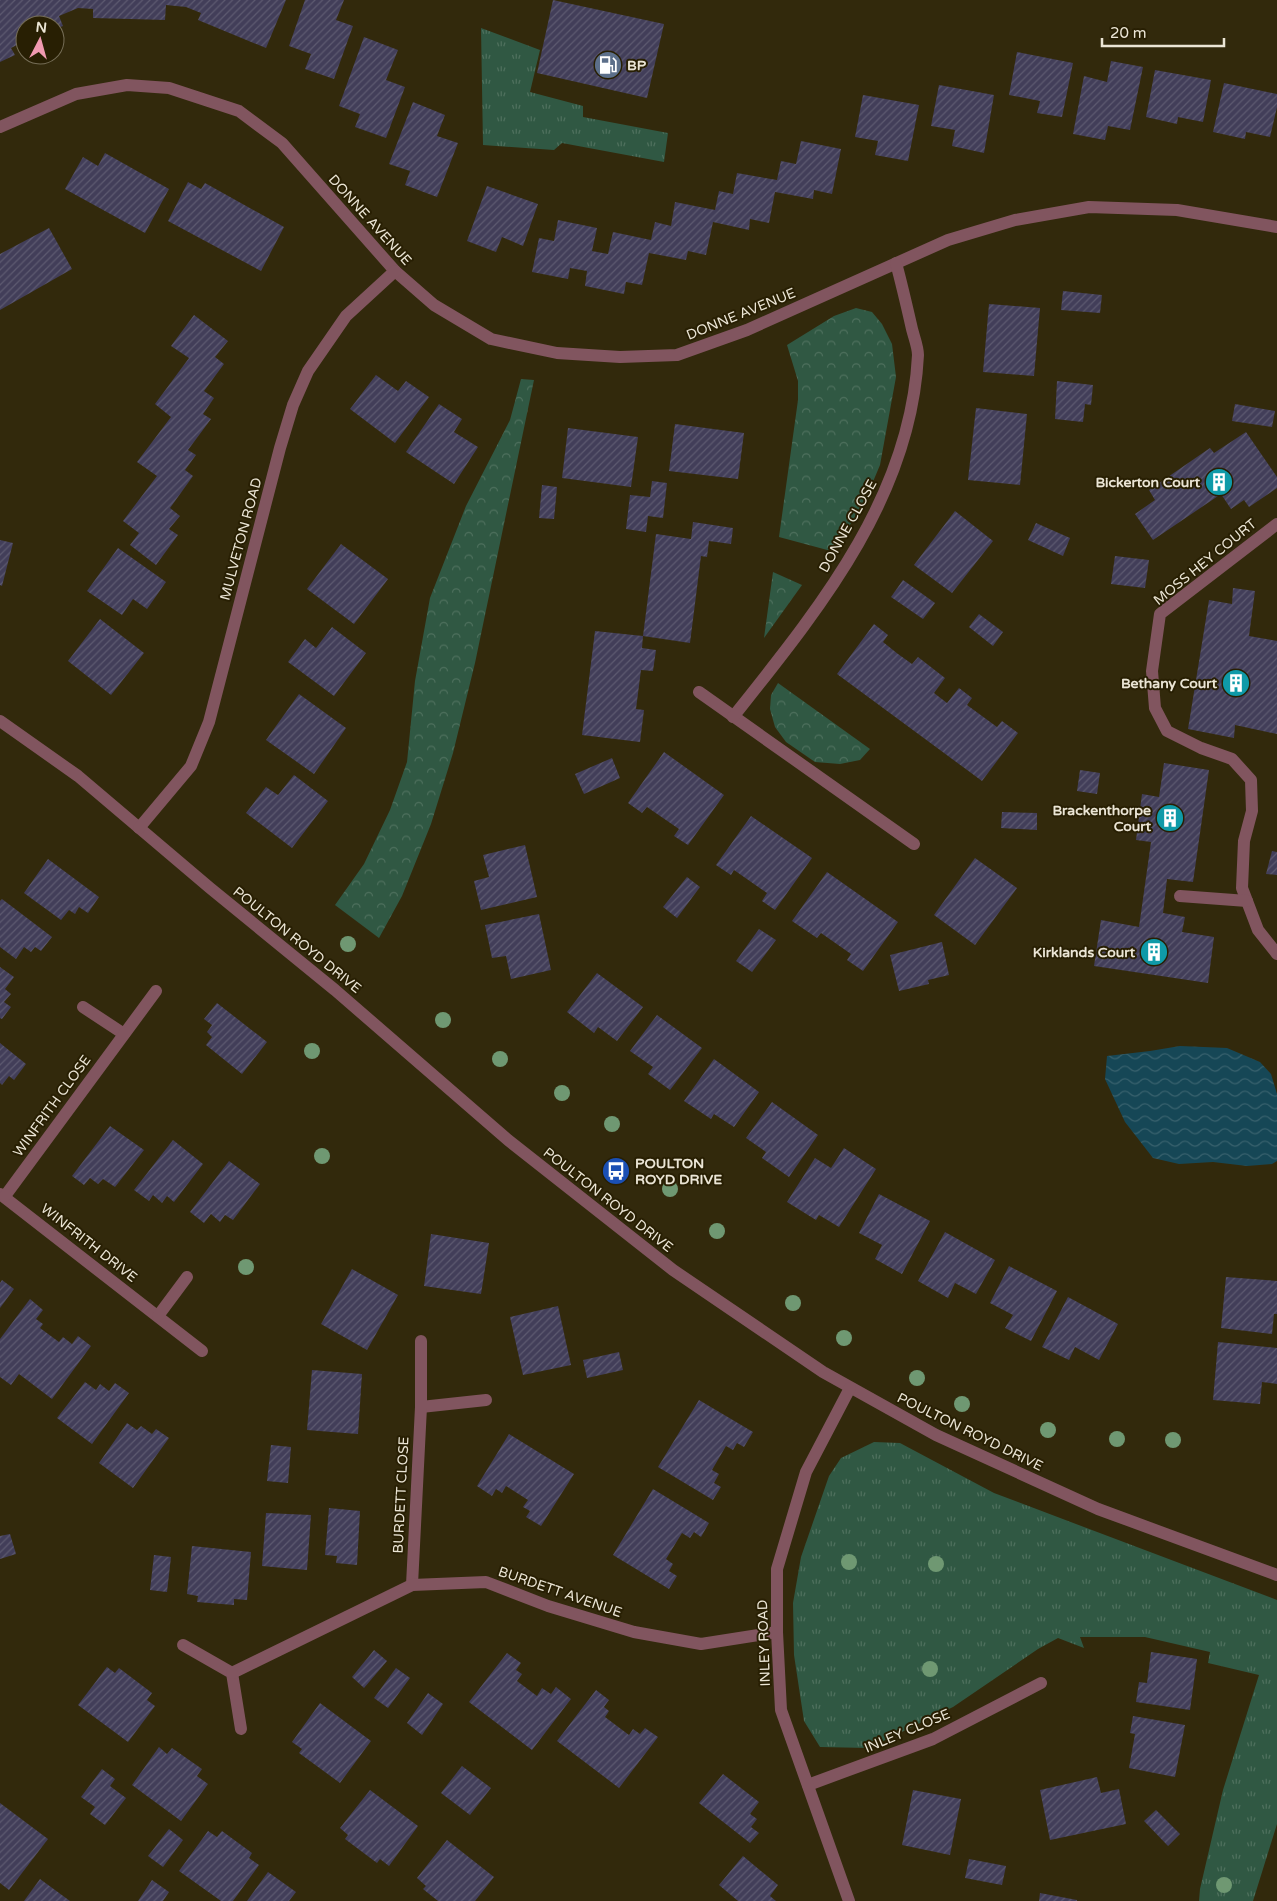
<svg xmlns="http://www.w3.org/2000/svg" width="1277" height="1901" font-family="'Varela Round',sans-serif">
	<defs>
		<pattern id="grass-tufts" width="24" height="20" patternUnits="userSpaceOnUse" patternTransform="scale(1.25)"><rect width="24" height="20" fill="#305843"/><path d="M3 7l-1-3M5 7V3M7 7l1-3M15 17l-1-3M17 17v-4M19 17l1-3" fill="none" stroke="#4e705d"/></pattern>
		<pattern id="forest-crowns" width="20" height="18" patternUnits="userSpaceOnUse" patternTransform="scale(1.25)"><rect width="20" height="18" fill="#305843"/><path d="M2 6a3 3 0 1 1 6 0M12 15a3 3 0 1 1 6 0" fill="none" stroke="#4e705d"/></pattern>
		<pattern id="water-waves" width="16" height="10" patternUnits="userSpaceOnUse" patternTransform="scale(1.25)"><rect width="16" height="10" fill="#164756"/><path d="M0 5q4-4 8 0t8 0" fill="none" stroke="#38616d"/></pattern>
		<pattern id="building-hatch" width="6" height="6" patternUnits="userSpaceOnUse" patternTransform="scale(1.25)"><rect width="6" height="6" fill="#423e59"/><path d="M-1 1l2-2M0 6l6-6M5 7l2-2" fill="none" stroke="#5d5a70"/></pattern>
	</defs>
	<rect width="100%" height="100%" fill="#32290c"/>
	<g fill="url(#grass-tufts)">
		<path d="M481 28 540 50 530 92 583 106V117L668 133 664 162 562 143 554 150 483 145Z"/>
		<path d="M874 1442 900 1443 994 1493 1277 1600V1824L1253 1901H1199L1200 1889 1223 1790 1259 1675 1208 1663 1210 1652 1145 1637H1080L1084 1648 1058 1638 1038 1649 953 1707 869 1748 820 1747 804 1721 794 1655 793 1603 801 1557 829 1476 841 1458Z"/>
	</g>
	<g fill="url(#forest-crowns)">
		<path d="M856 308 872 312 882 324 892 344 896 377 880 465 862 508 831 551 779 537 798 400V381L787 345 834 316Z"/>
		<path d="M521 379 534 380 475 663 453 753 431 824 402 896 379 938 335 905 364 864 390 810 407 762 415 681 430 598 466 506 510 420Z"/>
		<path d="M773 572 802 585 764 638Z"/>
		<path d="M778 683 870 749 860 760 840 764 815 762 786 742 775 727 770 709 771 695Z"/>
	</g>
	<path fill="url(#water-waves)" d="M1180 1046 1227 1048 1260 1062 1271 1074 1277 1094V1161L1272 1164 1247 1166 1213 1162 1179 1164 1153 1158 1125 1122 1105 1079 1107 1056 1150 1051Z"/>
	<g fill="url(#building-hatch)">
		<path d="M0 0H286L266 48 198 20 201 13 186 7 166 5 165 20 93 18V9L78 8 59 16 63 26 55 29V25H25V41L11 48 15 55 0 62Z"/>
		<path d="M305 0H344L336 20 353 26 334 79 305 69 311 54 289 46Z"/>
		<path d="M553 0 664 24 647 98 537 73Z"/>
		<path d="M364 37 398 50 386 80 405 87 386 138 355 127 360 114 339 106Z"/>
		<path d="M1017 52 1073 63 1062 117 1037 113 1040 101 1009 95Z"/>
		<path d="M1111 61 1143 67 1130 130 1108 126 1105 140 1073 134 1084 76 1107 82Z"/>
		<path d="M1155 70 1211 80 1203 122 1178 117 1177 124 1146 117Z"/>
		<path d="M1224 83 1277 94V107L1270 137 1246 132 1245 139 1213 132Z"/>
		<path d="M939 85 994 95 984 153 952 146 955 130 931 126Z"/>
		<path d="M863 95 919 105 908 161 875 155 878 141 855 137Z"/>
		<path d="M413 102 445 115 437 136 458 143 437 197 405 185 410 171 389 164Z"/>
		<path d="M801 141 841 149 832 194 814 190 813 199 775 192 769 223 750 219 749 230 713 222 706 255 688 251 686 260 649 253 642 285 626 282 624 294 585 286 587 271 570 268 568 279 532 272 539 238 554 241 558 220 597 228 592 251 608 254 613 232 651 240 655 222 671 226 675 202 715 210 719 191 733 194 737 173 777 180 781 161 796 164Z"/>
		<path d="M105 153 169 189 145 233 65 189 83 157 98 166Z"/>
		<path d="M188 182 201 189 205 183 284 227 261 271 168 221Z"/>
		<path d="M487 186 538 204 523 246 502 237 496 252 467 241Z"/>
		<path d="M49 228 72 269 0 310V254Z"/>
		<path d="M1063 291 1102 295 1100 313 1061 310Z"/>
		<path d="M989 304 1040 308 1034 376 983 372Z"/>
		<path d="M194 315 228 341 215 357 224 364 204 391 214 398 203 414 211 419 188 450 196 455 185 470 193 476 170 508 180 516 169 529 178 535 156 565 130 545 139 533 123 521 157 476 137 462 171 417 155 404 189 358 171 346Z"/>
		<path d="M376 375 398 391 406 381 429 397 395 443 350 409Z"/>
		<path d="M1057 381 1093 385 1091 405 1085 404 1083 422 1055 419Z"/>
		<path d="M439 404 462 419 454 432 478 447 454 484 406 452Z"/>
		<path d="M1235 404 1275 411 1272 427 1232 421Z"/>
		<path d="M976 408 1027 414 1020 485 968 480Z"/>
		<path d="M675 424 744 433 738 479 669 471Z"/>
		<path d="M568 428 638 437 631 487 562 478Z"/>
		<path d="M1246 432 1277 477V488L1249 507 1244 500 1231 509 1221 494 1153 540 1135 514 1155 500 1149 490 1210 448 1214 453Z"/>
		<path d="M652 481 667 483 663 518 648 516 646 532 626 529 630 495 650 497Z"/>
		<path d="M542 485 557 487 554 519 539 518Z"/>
		<path d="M955 511 993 541 952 593 914 565Z"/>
		<path d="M693 522 733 528 731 544 709 541 707 557 701 556 690 643 643 636 642 648 656 650 653 671 641 670 636 709 644 710 640 742 582 735 595 631 643 636 656 534 691 539Z"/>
		<path d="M1036 523 1070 538 1063 556 1028 540Z"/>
		<path d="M0 540 13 543 2 586 0 585Z"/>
		<path d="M341 544 388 579 354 624 307 589Z"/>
		<path d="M118 548 166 582 147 609 133 599 122 615 87 591Z"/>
		<path d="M1115 556 1149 560 1145 588 1111 584Z"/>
		<path d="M903 580 935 603 923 619 891 597Z"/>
		<path d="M1233 588 1255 591 1249 636 1277 641V734L1235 725 1234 738 1188 729 1209 600 1232 604Z"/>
		<path d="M979 614 1003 632 993 646 969 627Z"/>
		<path d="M100 619 144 653 111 695 68 661Z"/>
		<path d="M874 624 888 635 883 642 898 654 912 664 918 657 945 678 934 693 947 703 959 688 972 698 967 705 997 727 1002 721 1018 733 982 781 837 674Z"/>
		<path d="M332 627 366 653 334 696 288 662 305 639 316 648Z"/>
		<path d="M299 694 346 728 314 774 266 740Z"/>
		<path d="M664 752 724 795 688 845 674 836 679 829 647 807 642 813 628 803Z"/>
		<path d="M612 758 620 778 584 794 575 774Z"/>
		<path d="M1164 763 1209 770 1193 882 1167 879 1163 913 1185 917 1182 932 1214 937 1208 983 1094 966 1101 920 1139 927 1151 842 1136 840 1142 794 1159 797Z"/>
		<path d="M1080 770 1100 773 1097 794 1077 791Z"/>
		<path d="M294 775 328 801 292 848 246 813 266 787 278 795Z"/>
		<path d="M1002 812 1037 813V830L1001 828Z"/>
		<path d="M751 816 812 858 775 910 762 901 767 893 734 870 731 875 716 865Z"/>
		<path d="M525 845 537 897 481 910 474 881 489 877 483 855Z"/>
		<path d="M1272 851 1277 852V875L1266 874Z"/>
		<path d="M975 858 1017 888 975 945 934 915Z"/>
		<path d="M48 859 99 897 88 913 79 907 75 914 69 910 61 920 24 893Z"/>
		<path d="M827 872 898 922 863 971 847 960 851 954 821 933 817 938 792 921Z"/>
		<path d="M687 877 700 887 677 918 663 907Z"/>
		<path d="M2 899 52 937 41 951 35 947 31 952 24 947 16 959 0 947V901Z"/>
		<path d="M539 914 551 970 511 979 506 956 492 958 485 925Z"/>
		<path d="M759 929 776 940 752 972 736 961Z"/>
		<path d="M942 942 949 975 928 980 929 984 899 991 890 955Z"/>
		<path d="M0 967 14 977 5 989 11 994 4 1002 11 1007 2 1019 0 1018Z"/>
		<path d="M597 973 643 1007 617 1041 598 1027 594 1033 567 1012Z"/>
		<path d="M217 1003 267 1042 242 1074 206 1045 212 1037 207 1032 212 1025 204 1019Z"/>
		<path d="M657 1015 702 1048 670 1090 648 1074 653 1067 630 1051Z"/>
		<path d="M0 1043 26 1064 14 1080 9 1076 2 1085 0 1083Z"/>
		<path d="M714 1059 759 1092 734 1127 714 1114 711 1119 684 1101Z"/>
		<path d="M772 1102 818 1135 789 1177 762 1158 766 1152 746 1138Z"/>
		<path d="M110 1126 144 1150 115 1187 103 1179 98 1184 90 1178 84 1185 72 1176Z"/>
		<path d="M173 1140 203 1164 174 1202 167 1196 162 1203 153 1195 149 1201 134 1190Z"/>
		<path d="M844 1148 876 1169 839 1227 819 1215 816 1220 787 1202 815 1158 831 1168Z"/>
		<path d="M229 1161 260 1184 233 1220 225 1215 220 1222 211 1214 204 1223 190 1212Z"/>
		<path d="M879 1194 930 1221 902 1274 875 1259 882 1245 859 1233Z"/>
		<path d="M945 1232 995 1260 976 1294 955 1283 948 1298 918 1281Z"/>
		<path d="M431 1234 489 1243 481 1294 424 1286Z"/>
		<path d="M1009 1266 1057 1291 1031 1341 1005 1328 1013 1315 990 1303Z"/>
		<path d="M352 1269 398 1295 367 1350 321 1324Z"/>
		<path d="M1226 1277 1277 1281V1314H1274L1272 1334 1221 1328Z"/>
		<path d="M2 1280 14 1289 0 1308V1283Z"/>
		<path d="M1068 1297 1118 1324 1099 1360 1075 1347 1069 1360 1042 1347Z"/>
		<path d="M30 1299 43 1310 36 1319 43 1324 40 1328 59 1342 63 1337 72 1344 78 1336 91 1346 52 1399 19 1374 11 1385 0 1377V1339Z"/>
		<path d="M558 1306 571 1365 523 1375 510 1317Z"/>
		<path d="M1218 1342 1277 1348V1384L1262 1382 1260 1404 1213 1400Z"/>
		<path d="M619 1352 623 1370 587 1378 583 1360Z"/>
		<path d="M312 1370 362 1374 358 1434 307 1430Z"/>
		<path d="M85 1382 96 1390 100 1384 109 1391 115 1383 129 1393 92 1444 57 1418Z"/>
		<path d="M699 1400 753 1432 744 1447 737 1443 733 1450 726 1446 712 1470 719 1474 714 1483 721 1487 713 1500 658 1467Z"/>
		<path d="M127 1423 137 1430 141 1426 152 1434 156 1429 169 1438 133 1488 99 1463Z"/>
		<path d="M509 1434 574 1474 541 1526 526 1517 530 1511 523 1507 528 1500 506 1486 502 1493 496 1489 492 1496 477 1486Z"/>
		<path d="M271 1445 291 1447 288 1483 267 1481Z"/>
		<path d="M653 1489 709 1523 701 1537 694 1532 690 1538 682 1533 666 1559 673 1564 669 1571 677 1576 669 1589 613 1555Z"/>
		<path d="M329 1508 360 1511 357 1565 336 1563 337 1556 325 1555Z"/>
		<path d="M266 1513 311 1515 307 1570 262 1566Z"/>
		<path d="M10 1534 16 1554 0 1559V1536Z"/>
		<path d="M192 1546 251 1552 247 1600 234 1599V1605L197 1602 198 1596 187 1594Z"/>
		<path d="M154 1555 171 1557 167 1592 150 1590Z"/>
		<path d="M374 1650 387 1661 364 1688 352 1677Z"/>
		<path d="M1151 1652 1197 1659 1190 1710 1136 1702 1139 1682 1147 1683Z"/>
		<path d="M507 1653 521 1663 516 1670 522 1674 517 1681 537 1696 542 1688 551 1694 556 1687 571 1699 532 1750 469 1702Z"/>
		<path d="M107 1667 115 1673 119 1668 152 1693 147 1700 155 1706 128 1742 78 1705Z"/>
		<path d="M396 1668 410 1678 388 1708 374 1698Z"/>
		<path d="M596 1690 609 1700 604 1707 609 1711 605 1717 629 1735 633 1729 640 1734 645 1728 658 1737 619 1788 557 1741Z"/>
		<path d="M428 1693 443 1704 422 1735 407 1723Z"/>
		<path d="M320 1703 371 1741 340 1783 299 1753 302 1749 292 1742Z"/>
		<path d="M1133 1716 1185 1725 1175 1777 1129 1768 1135 1734 1130 1733Z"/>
		<path d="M159 1747 167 1754 172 1748 202 1769 197 1776 208 1784 181 1821 132 1785Z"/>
		<path d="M462 1766 491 1788 470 1815 441 1793Z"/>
		<path d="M102 1769 115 1779 110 1786 126 1798 105 1825 90 1814 95 1807 81 1797Z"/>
		<path d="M723 1774 759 1802 750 1814 757 1819 751 1827 759 1833 750 1843 699 1803Z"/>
		<path d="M1097 1777 1101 1793 1119 1789 1126 1824 1050 1840 1040 1790Z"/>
		<path d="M370 1790 418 1826 389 1866 380 1859 377 1863 345 1839 348 1835 340 1828Z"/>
		<path d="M913 1790 961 1799 950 1855 902 1845Z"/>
		<path d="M0 1803 48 1839 9 1890 0 1883Z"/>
		<path d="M1156 1810 1180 1834 1168 1846 1144 1821Z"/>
		<path d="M169 1829 183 1840 163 1867 148 1856Z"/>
		<path d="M208 1831 217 1837 222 1831 252 1853 249 1858 259 1865 233 1901H221L179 1871Z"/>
		<path d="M447 1840 494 1877 475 1901H438L423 1889 426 1886 417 1878Z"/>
		<path d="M743 1856 778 1885 770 1896 776 1901H738L719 1885Z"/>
		<path d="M969 1859 1006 1866 1002 1885 965 1878Z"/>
		<path d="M268 1872 296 1892 289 1901H247Z"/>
		<path d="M40 1879 70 1901H24Z"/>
		<path d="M152 1880 169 1892 163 1901H138Z"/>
		<path d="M1040 1893 1077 1900V1901H1039Z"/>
	</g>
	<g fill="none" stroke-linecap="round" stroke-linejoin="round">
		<g stroke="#81555f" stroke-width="12">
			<path d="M0 127 76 94 127 85 169 88 239 111 282 143 395 271 434 305 491 339 557 353 620 357 677 355 747 330 948 240 1015 220 1089 207 1177 210 1277 227"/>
			<path d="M1277 524 1160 614 1152 671 1155 708 1167 731 1201 748 1232 759 1251 780 1252 811 1244 841 1242 888 1258 930 1277 954"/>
			<path d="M699 692 914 844"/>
			<path d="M733 717C818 610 911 498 918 355 918 347 914 337 912 329 907 307 902 285 896 263"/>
			<path d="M0 721 78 776 210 888 335 990 508 1140 673 1270 823 1372 936 1435 1098 1509 1277 1575"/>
			<path d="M139 828 191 766 209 722 280 448 293 405 308 371 346 316 395 271"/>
			<path d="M1180 896 1247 901"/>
			<path d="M83 1007 124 1034"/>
			<path d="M0 1194 202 1351"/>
			<path d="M5 1196 156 991"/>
			<path d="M158 1316 187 1277"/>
			<path d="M421 1407 486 1400"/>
			<path d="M412 1585 421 1407V1341"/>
			<path d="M183 1645 232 1673 241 1729"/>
			<path d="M232 1673 412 1585 486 1582 548 1606 634 1632 701 1644 777 1632"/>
			<path d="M808 1785 933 1739 1041 1683"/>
			<path d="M849 1901 781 1710 777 1632V1569L806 1472 850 1388"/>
		</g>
	</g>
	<g fill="#6f9872">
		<circle cx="348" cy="944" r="8"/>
		<circle cx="443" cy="1020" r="8"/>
		<circle cx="312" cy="1051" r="8"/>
		<circle cx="500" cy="1059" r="8"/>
		<circle cx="562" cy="1093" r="8"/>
		<circle cx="612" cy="1124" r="8"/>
		<circle cx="322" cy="1156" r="8"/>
		<circle cx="670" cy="1189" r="8"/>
		<circle cx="717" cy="1231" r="8"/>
		<circle cx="246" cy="1267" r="8"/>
		<circle cx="793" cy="1303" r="8"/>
		<circle cx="844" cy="1338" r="8"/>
		<circle cx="917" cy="1378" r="8"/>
		<circle cx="962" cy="1404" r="8"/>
		<circle cx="1048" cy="1430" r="8"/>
		<circle cx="1117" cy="1439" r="8"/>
		<circle cx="1173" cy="1440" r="8"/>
		<circle cx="849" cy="1562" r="8"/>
		<circle cx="936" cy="1564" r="8"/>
		<circle cx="930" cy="1669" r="8"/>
		<circle cx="1224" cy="1885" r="8"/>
	</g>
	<defs>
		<symbol id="fuel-disc" viewBox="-11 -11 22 22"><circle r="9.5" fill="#5c6f8a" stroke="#281f03"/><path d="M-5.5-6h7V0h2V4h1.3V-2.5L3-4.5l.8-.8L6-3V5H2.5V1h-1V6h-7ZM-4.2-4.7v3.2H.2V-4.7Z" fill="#fff"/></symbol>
		<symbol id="building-disc" viewBox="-11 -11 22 22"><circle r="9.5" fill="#0f9aa8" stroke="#281f03"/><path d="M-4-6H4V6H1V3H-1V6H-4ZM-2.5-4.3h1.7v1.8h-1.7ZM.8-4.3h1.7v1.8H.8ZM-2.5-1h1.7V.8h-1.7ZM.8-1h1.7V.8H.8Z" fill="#fff"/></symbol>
		<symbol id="bus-disc" viewBox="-11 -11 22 22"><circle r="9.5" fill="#1a4fb4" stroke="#281f03"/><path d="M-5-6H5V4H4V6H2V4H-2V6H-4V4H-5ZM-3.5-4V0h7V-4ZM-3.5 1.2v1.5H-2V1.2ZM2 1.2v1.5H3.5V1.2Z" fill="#fff"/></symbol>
	</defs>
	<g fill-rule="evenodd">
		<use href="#fuel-disc" x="592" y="49" width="32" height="32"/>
		<use href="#building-disc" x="1203" y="466" width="32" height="32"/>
		<use href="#building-disc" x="1220" y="667" width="32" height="32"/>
		<use href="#building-disc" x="1154" y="802" width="32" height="32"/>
		<use href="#building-disc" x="1138" y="936" width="32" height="32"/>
		<use href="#bus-disc" x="600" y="1155" width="32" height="32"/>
	</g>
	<g text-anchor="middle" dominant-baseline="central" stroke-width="4" stroke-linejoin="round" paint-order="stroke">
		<g font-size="14" font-weight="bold" fill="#ebe5d5" stroke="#281f03" text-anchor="end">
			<text x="627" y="65" text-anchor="start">BP</text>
			<text x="1200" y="482">Bickerton Court</text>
			<text x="1217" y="683">Bethany Court</text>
			<text x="1151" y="810">Brackenthorpe<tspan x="1151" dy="16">Court</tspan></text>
			<text x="1135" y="952">Kirklands Court</text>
			<text x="635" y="1163" text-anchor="start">POULTON<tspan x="635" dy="16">ROYD DRIVE</tspan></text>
		</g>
		<g font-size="14" fill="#ebe5d5" stroke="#281f03">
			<text transform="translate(370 220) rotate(48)">DONNE AVENUE</text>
			<text transform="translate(741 314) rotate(-22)">DONNE AVENUE</text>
			<text transform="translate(848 526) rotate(-61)">DONNE CLOSE</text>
			<text transform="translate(241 539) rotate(-75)">MULVETON ROAD</text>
			<text transform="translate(1205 562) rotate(-39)">MOSS HEY COURT</text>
			<text transform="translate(297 940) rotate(39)">POULTON ROYD DRIVE</text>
			<text transform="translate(52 1106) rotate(-54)">WINFRITH CLOSE</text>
			<text transform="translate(608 1200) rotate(38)">POULTON ROYD DRIVE</text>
			<text transform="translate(89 1243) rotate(38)">WINFRITH DRIVE</text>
			<text transform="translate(970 1432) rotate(26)">POULTON ROYD DRIVE</text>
			<text transform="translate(401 1495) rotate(-87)">BURDETT CLOSE</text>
			<text transform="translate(560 1592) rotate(19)">BURDETT AVENUE</text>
			<text transform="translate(764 1643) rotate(-92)">INLEY ROAD</text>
			<text transform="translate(907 1731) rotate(-23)">INLEY CLOSE</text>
		</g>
	</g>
	<g transform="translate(40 40) rotate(6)"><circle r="24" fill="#281f03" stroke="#766e57"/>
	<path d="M0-4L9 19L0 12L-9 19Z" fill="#f19ab1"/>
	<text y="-8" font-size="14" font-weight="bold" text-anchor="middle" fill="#ebe5d5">N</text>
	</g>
	<path d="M1102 38v8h122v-8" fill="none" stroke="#ebe5d5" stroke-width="2.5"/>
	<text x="1110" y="38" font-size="15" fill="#ebe5d5" stroke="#281f03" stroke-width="4" paint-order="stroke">20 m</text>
</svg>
